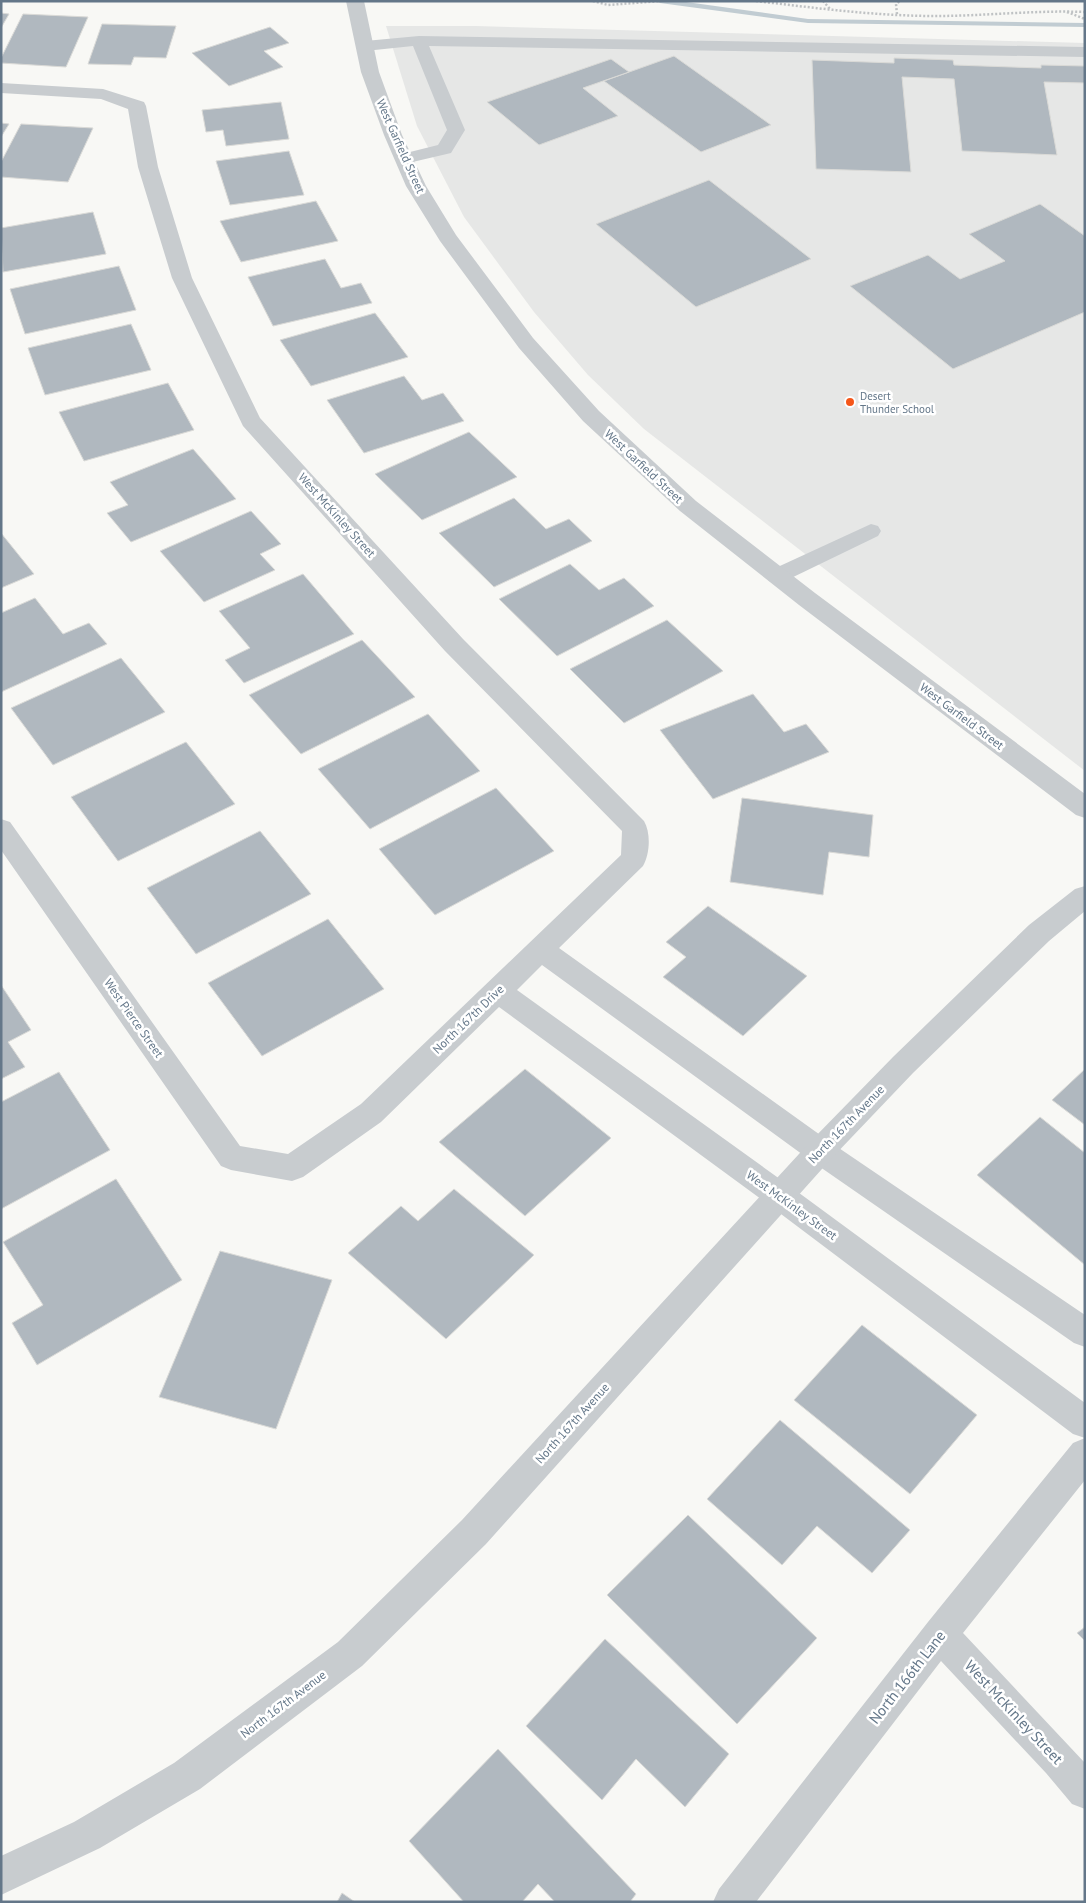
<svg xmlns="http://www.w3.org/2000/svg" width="1086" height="1903" font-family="'PT Sans',sans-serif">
	<rect width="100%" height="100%" fill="#f8f8f5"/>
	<path fill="#e6e7e6" d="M386 26H476L1085 43V771L644 429 588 375 534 312 464 217 417 126Z"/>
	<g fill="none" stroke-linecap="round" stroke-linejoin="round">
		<path fill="#c1ccd2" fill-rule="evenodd" d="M656 1H679L808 19 1085 23V27L808 23 660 3Z"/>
	</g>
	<g fill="#b0b8bf" stroke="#dadad7">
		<path d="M1 13 9 14 1 28Z"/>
		<path d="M23 14 88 17 66 67 1 63V58Z"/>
		<path d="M102 24 176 26 166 58 134 57 131 65 88 64Z"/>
		<path d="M270 27 289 43 264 51 283 67 229 86 192 53Z"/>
		<path d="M674 56 771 125 701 152 604 81Z"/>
		<path d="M894 58 953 60 954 65 1041 68V65L1085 66V83L1044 82 1057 155 962 151 954 79 902 77 911 172 816 169 812 60 894 63Z"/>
		<path d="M611 59 629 72 583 88 618 116 539 145 487 102Z"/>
		<path d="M281 102 289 139 226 146 223 130 206 132 202 110Z"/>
		<path d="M1 123 9 124 1 137Z"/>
		<path d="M21 124 93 128 68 182 1 177V162Z"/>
		<path d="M289 151 304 195 230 205 216 161Z"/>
		<path d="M709 180 811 259 696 307 596 224Z"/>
		<path d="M316 201 338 241 241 262 220 221Z"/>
		<path d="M1040 204 1085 236V312L953 369 850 286 928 255 960 279 1005 261 969 234Z"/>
		<path d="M93 212 106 254 3 272 1 228Z"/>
		<path d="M325 259 341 288 361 283 372 303 273 326 248 277Z"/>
		<path d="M119 266 136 310 25 334 10 289Z"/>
		<path d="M375 313 408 357 311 386 280 340Z"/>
		<path d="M131 324 151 370 45 395 28 348Z"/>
		<path d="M404 376 422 400 443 393 464 421 364 453 327 400Z"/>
		<path d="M168 383 194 430 84 461 59 412Z"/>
		<path d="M469 432 517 477 422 520 375 474Z"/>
		<path d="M193 449 236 499 131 542 107 513 128 505 110 482Z"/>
		<path d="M514 498 546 529 569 519 592 541 494 587 439 533Z"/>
		<path d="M251 511 281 544 260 554 275 570 204 602 160 551Z"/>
		<path d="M1 533 34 574 1 588Z"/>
		<path d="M570 564 599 590 624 578 654 606 557 656 499 599Z"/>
		<path d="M303 574 354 634 244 683 225 660 250 648 219 611Z"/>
		<path d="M35 598 63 634 89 623 107 644 1 692V613Z"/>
		<path d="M667 620 723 671 624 723 570 669Z"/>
		<path d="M362 640 415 697 301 754 249 695Z"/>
		<path d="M121 658 165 712 53 765 11 708Z"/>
		<path d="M753 694 784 732 806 724 829 752 713 799 660 730Z"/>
		<path d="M428 714 480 771 370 829 318 769Z"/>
		<path d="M186 742 235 804 118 861 71 797Z"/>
		<path d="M496 788 554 851 435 915 379 849Z"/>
		<path d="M742 798 873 815 869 857 829 852 823 895 730 882Z"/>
		<path d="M260 831 311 894 196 954 147 888Z"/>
		<path d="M708 906 807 976 743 1036 663 977 686 957 666 942Z"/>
		<path d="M328 919 384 989 262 1056 208 983Z"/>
		<path d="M1 985 31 1030 8 1042 25 1067 1 1079Z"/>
		<path d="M525 1069 611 1138 525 1216 439 1142Z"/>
		<path d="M1085 1069V1125L1052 1100Z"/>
		<path d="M59 1072 110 1150 1 1209V1102Z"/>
		<path d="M1040 1117 1085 1153V1265L977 1175Z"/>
		<path d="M116 1179 182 1280 37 1365 12 1323 43 1305 3 1242Z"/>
		<path d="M454 1189 534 1255 446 1339 348 1253 401 1206 418 1221Z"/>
		<path d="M220 1251 332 1280 276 1429 159 1397Z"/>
		<path d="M862 1325 977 1415 910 1494 794 1400Z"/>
		<path d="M780 1420 910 1530 872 1573 817 1526 782 1565 707 1499Z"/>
		<path d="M688 1515 817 1638 737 1724 607 1595Z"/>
		<path d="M1085 1627V1641L1077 1633Z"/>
		<path d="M605 1639 729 1754 685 1807 636 1759 602 1800 526 1726Z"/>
		<path d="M498 1749 636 1894 630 1902H555L538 1884 522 1902H464L409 1841Z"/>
		<path d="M342 1893 355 1902H337Z"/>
	</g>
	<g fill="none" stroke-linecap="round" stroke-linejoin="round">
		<g stroke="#bfc2c4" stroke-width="2.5" stroke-dasharray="2 2" stroke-linecap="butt">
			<path d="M593 1 608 5 661 1"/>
			<path d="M756 1C816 8 875 16 936 16 985 16 1035 10 1085 12"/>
			<path d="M823 1 831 10"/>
			<path d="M1067 12 1085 19"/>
			<path d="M897 14 896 4 900 1"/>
		</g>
		<g fill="#c8cccf" fill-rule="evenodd">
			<path d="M419 36 1085 47V57L429 46 465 130 451 153 404 164 398 163 395 159 398 155 438 145 447 130 413 46 365 51 359 49 357 46 359 43 365 41Z"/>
			<path d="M871 524 878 526 881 531 878 536 785 581 777 583 769 581 766 576 769 571Z"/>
		</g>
		<g fill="#c8cccf" fill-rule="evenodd">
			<path d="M1 83 103 89 144 102 146 106 158 167 192 278 260 418 463 639 644 821C651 833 650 854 643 866L559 948 830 1142 1085 1315V1347L1074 1343 810 1160 542 965 517 990 791 1187 1085 1403V1438L1073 1434 769 1205 499 1007 381 1122 303 1177 292 1181 231 1170 221 1166 1 850V819L10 822 240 1146 288 1154 361 1104 621 855 622 831 445 651 243 426 172 278 138 167 128 109 101 99 1 93Z"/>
			<path d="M1085 1438V1480L963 1633 1085 1763V1809L1072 1804 1046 1773 941 1661 756 1902H713L719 1889 928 1622 1073 1443Z"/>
		</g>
		<g fill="#c8cccf" fill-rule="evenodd">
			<path d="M346 1H364L379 72 402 135 426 186 456 235 533 338 599 411 696 501 815 593 1085 794V818L1076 815 799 605 680 511 583 421 519 348 440 241 406 186 384 135 361 72Z"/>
			<path d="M1085 886V911L1049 941 913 1073 830 1160 486 1544 362 1666 200 1789 100 1848 1 1895V1856L74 1822 174 1763 338 1642 462 1520 810 1142 893 1057 1029 925 1075 889Z"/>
		</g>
	</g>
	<circle fill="#f55619" stroke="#fff" stroke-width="2" cx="850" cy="402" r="5"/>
	<g text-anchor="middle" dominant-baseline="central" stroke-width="5" stroke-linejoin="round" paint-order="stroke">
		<g font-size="11" fill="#647789" stroke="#fff" text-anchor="start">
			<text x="860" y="396">Desert<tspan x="860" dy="13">Thunder School</tspan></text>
		</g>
		<g font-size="12" fill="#647789" stroke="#fff">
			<text transform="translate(401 146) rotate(66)">West Garfield Street</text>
			<text transform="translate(644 466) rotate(43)">West Garfield Street</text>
			<text transform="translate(337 515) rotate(48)">West McKinley Street</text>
			<text transform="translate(962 716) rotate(37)">West Garfield Street</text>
			<text transform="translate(134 1018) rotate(55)">West Pierce Street</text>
			<text transform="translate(468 1019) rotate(-44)">North 167th Drive</text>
			<text transform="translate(846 1124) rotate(-46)">North 167th Avenue</text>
			<text transform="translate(792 1205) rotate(36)">West McKinley Street</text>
			<text transform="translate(572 1423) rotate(-48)">North 167th Avenue</text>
			<text transform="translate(283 1704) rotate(-37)">North 167th Avenue</text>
		</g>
		<g font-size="15" fill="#647789" stroke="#fff">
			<text transform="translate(907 1677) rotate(-52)">North 166th Lane</text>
			<text transform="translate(1014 1712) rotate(47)">West McKinley Street</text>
		</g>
	</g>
	<rect width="1086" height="1903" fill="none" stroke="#647789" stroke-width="5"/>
</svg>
